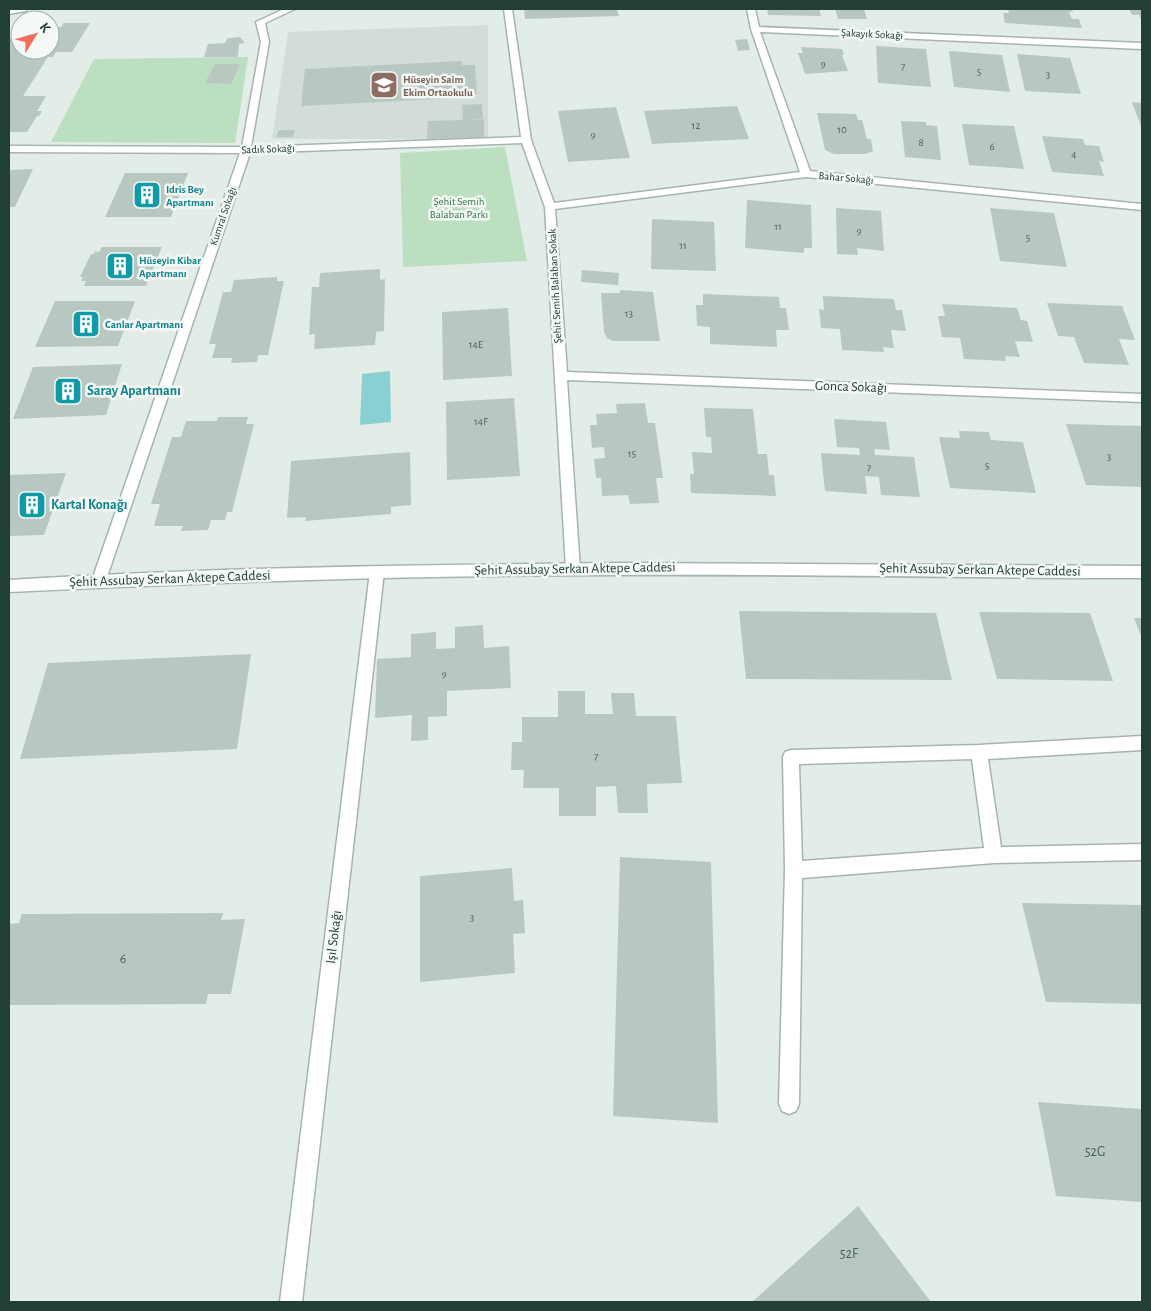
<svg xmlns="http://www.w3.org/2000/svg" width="1151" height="1311" font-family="'Alegreya Sans',sans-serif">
	<rect width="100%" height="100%" fill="#e3ede8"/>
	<path fill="#d1ddd6" d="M488 25V139H272L288 32Z"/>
	<g fill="#bcdfc1">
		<path d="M248 57 235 143 51 142 94 59Z"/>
		<path d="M505 147 527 261 403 267 400 153Z"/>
	</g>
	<path fill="#8ad0d3" d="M390 371 391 422 360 425 362 374Z"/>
	<g fill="#b8c8c0">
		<path d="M524 9H617L619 16 525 19Z"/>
		<path d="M767 9H819L821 16 768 15Z"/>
		<path d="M835 9H864L867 19H838Z"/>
		<path d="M1008 9H1072L1073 12H1069L1072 19H1079L1082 28 1005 23 1003 13H1009Z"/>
		<path d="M1129 9H1142V21L1139 15H1132Z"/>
		<path d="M64 23H90L72 52H56L53 57H48L23 96H46L37 111H42L39 116H37L27 132H9V40L20 27V50H50V27H61Z"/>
		<path d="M240 37 245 43 239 44 238 57H204L208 44 225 43 228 38Z"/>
		<path d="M747 39 750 50 738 51 735 40Z"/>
		<path d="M876 46 926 49 931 87 878 83Z"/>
		<path d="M801 47 842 49 844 55H842L848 71 805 74 798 53H803Z"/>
		<path d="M949 51 1002 55 1010 92 954 87Z"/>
		<path d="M1017 54 1070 58 1081 94 1025 91Z"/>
		<path d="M462 61V65H475L477 94 459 95V98L301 106 305 69Z"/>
		<path d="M215 64H240L231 84 205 83Z"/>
		<path d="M1132 102 1142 103V129Z"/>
		<path d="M482 104 483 118 471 120 484 119V137L427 139 428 121 463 120 462 105Z"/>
		<path d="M737 106 749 139 652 144 644 111Z"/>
		<path d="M616 107 630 158 568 162 558 111Z"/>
		<path d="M817 113 856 114 858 120H862L867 139H871L873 151 865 154H834L825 150Z"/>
		<path d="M901 121 926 122V125L937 126 941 160 905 157Z"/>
		<path d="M962 124 1014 126 1024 169 969 165Z"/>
		<path d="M279 130H295L293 137H276Z"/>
		<path d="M1042 136 1083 139 1085 145 1099 146 1104 162 1099 161 1104 176 1052 172Z"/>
		<path d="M33 169 15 207H9V170Z"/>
		<path d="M125 173H188L171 217H105Z"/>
		<path d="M747 200 811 205 812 248H804V253L745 248Z"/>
		<path d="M836 208 881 211 884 251 857 248 858 255 837 254Z"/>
		<path d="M990 208 1054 213 1067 267 1000 261Z"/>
		<path d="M652 219 714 222 716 271 651 269Z"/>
		<path d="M102 247H162L146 286H84L86 281H81L83 277H80L91 254H94L95 251 99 252Z"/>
		<path d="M380 269V280L385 279 384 331 376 332 375 345 314 349 315 334 309 335 312 287H319L320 273Z"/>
		<path d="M582 270 619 273 618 285 581 282Z"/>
		<path d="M277 277V281H284L268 355H258L257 362 231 363 232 358H212L216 344H209L223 292H231L234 280Z"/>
		<path d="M620 290 653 292 660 341H613L607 338 604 332 601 293H620Z"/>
		<path d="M703 294 779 297 780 308H786L789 330H776L777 347 710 344V327L697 326 696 305H703Z"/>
		<path d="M823 296 894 299 896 310H902L906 331 891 330 894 348 883 347 884 352 842 350 840 329 821 328 819 309 824 310Z"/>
		<path d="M55 301H135L118 346 35 347Z"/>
		<path d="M1047 303 1122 306 1135 340 1119 339 1129 365 1084 363 1074 337 1058 336Z"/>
		<path d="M942 304 1017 308 1021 320 1027 321 1033 342 1015 341 1020 357 1005 356 1006 361 964 359 960 338 942 337 938 316H945Z"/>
		<path d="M508 308 512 376 443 380 442 312Z"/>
		<path d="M122 364 106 415 13 419 33 367Z"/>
		<path d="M514 398 520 476 447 480 446 402Z"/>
		<path d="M645 403 648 423H655L663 478H656L659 503 630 504 628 495 602 496 601 478H596L594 459 605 458 604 447 592 448 590 425H597L596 414 617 413 616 404Z"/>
		<path d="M704 408 753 409 758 454H767L769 475H774L776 496 691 493 690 474H694L692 452 712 453 711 437H706Z"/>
		<path d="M218 417H248L246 424H254L232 512H227L225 520H211L208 530 181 531 183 526H154L160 504H151L172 437H181L186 421H217Z"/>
		<path d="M834 419 886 422 890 450 874 449 875 455 914 457 920 497 881 495 879 477 865 476 867 494 825 491 821 453 860 455 859 448 837 447Z"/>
		<path d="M1066 424 1142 426V487L1086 485Z"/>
		<path d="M959 431 989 432 991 440 1023 442 1036 493 950 488 939 437 960 438Z"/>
		<path d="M410 452 411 505 391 507V514L305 521 306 517 287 518 291 461Z"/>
		<path d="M66 473 44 535 9 536V475Z"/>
		<path d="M739 611 936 613 952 680 746 679Z"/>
		<path d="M979 612 1090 613 1113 681 997 679Z"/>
		<path d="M1134 618H1142V638Z"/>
		<path d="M483 625 484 648 509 646 511 688 447 691V716L428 717V740L411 741 412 715 375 718 377 659 411 657V634L436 632V649L455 648V627Z"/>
		<path d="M251 654 237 749 20 759 48 663Z"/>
		<path d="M558 691H585V714H613L611 693H634L636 716H676L682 783 647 784 648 813H618L616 786 596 787V816H559V788H523L524 770H511L512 742H522V717H558Z"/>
		<path d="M620 857 711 862 718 1123 613 1116Z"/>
		<path d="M512 868 514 901 523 900 525 933 513 934 515 973 420 982V876Z"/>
		<path d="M1022 903 1142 905V1004L1046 1002Z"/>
		<path d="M223 913 221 920 245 919 231 994H208L206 1004 9 1005V924L19 923 22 914Z"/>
		<path d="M1038 1102 1142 1109V1202L1056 1196Z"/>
		<path d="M858 1206 931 1302H752Z"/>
	</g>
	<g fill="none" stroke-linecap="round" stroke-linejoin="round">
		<defs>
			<path id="service" d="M1142 736V750L988 759 1001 847 1142 844V860L994 863 802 878 799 1104 796 1111 789 1114 782 1111 779 1104 785 870 783 757 785 752 791 750 979 745ZM972 759 984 848 802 861 799 764Z"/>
			<g id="minor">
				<path d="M27 9 26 11 9 14V10Z"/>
				<path d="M284 9H295L265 23 269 42 251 147 521 137 504 9H512L531 140 554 203 800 172 751 29 747 9H755L759 27 1142 43V49L760 32 810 171 1142 204V210L806 177 555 209 567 372 1142 394V402L567 380 580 569 578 573 573 575 568 573 566 569 545 207 522 143 250 153 106 580 104 584 99 586 94 584 92 580 240 153 9 152V146L242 147 261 42 256 22Z"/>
				<path d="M377 566 382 568 384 572 302 1302H280L370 572 372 568Z"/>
			</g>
			<path id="tertiary" d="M622 563 1142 566V578C969 578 797 574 624 575 419 575 214 582 9 592V580C213 567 418 565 622 563Z"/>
		</defs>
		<use href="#service" stroke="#a5b5ae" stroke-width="3"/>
		<use href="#minor" stroke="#a5b5ae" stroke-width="3"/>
		<use href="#tertiary" stroke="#a5b5ae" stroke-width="3"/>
		<use href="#service" fill="#fff" fill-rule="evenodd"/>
		<use href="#minor" fill="#fff" fill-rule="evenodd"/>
		<use href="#tertiary" fill="#fff" fill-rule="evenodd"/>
	</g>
	<defs>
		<symbol id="school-square" viewBox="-11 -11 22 22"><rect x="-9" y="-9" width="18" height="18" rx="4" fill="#8d6e63" stroke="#f4f9f6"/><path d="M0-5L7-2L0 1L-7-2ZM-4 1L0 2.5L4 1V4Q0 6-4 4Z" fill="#fff"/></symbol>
		<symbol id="building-square" viewBox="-11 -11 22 22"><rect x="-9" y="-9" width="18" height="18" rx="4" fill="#0f9aa8" stroke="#f4f9f6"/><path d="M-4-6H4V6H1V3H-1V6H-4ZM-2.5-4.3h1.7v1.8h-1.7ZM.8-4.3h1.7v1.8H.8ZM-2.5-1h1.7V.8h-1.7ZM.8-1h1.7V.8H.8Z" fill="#fff"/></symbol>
	</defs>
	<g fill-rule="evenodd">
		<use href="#school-square" x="368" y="69" width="32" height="32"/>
		<use href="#building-square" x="131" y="179" width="32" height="32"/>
		<use href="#building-square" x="104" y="250" width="32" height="32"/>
		<use href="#building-square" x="70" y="308" width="32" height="32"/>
		<use href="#building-square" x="52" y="375" width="32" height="32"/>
		<use href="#building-square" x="16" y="489" width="32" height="32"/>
	</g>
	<g text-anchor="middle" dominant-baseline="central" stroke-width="5" stroke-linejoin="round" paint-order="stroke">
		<g font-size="11" fill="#223f34" stroke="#f4f9f6">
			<text transform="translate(872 34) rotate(3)">Şakayık Sokağı</text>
			<text transform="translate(268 149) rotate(-2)">Sadık Sokağı</text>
			<text transform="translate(846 178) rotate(5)">Bahar Sokağı</text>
			<text transform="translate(223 216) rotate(-71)">Kumral Sokağı</text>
			<text transform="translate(555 286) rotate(-93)">Şehit Semih Balaban Sokak</text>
		</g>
		<g font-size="11" fill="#486157">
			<text x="823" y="63">9</text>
			<text x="903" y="66">7</text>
			<text x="979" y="71">5</text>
			<text x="1048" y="74">3</text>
			<text x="696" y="125">12</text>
			<text x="842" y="129">10</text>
			<text x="593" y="134">9</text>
			<text x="921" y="142">8</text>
			<text x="992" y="146">6</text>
			<text x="1074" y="154">4</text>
			<text x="778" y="226">11</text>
			<text x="859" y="230">9</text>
			<text x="1028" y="237">5</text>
			<text x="683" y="245">11</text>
			<text x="629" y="313">13</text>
			<text x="476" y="344">14E</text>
			<text x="481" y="421">14F</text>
			<text x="632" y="453">15</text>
			<text x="1109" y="456">3</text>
			<text x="987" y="465">5</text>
			<text x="869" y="467">7</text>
			<text x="444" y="673">9</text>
			<text x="596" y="756">7</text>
			<text x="472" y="917">3</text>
		</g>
		<g font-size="11" font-weight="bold" fill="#785e54" stroke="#f4f9f6" text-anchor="start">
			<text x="403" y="79">Hüseyin Saim<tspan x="403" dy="13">Ekim Ortaokulu</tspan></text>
		</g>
		<g font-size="11" font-weight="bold" fill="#0d838f" stroke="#f4f9f6" text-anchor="start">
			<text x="166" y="189">Idris Bey<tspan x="166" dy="13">Apartmanı</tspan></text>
			<text x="139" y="260">Hüseyin Kibar<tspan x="139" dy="13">Apartmanı</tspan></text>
			<text x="105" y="324">Canlar Apartmanı</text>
		</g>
		<g font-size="11" fill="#2c7740" stroke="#f4f9f6">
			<text x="459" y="201">Şehit Semih<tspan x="459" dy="13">Balaban Parkı</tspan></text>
		</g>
		<g font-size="14" fill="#223f34" stroke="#f4f9f6">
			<text transform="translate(851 387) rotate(2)">Gonca Sokağı</text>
			<text transform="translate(575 569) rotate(-1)">Şehit Assubay Serkan Aktepe Caddesi</text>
			<text transform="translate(980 570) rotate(1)">Şehit Assubay Serkan Aktepe Caddesi</text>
			<text transform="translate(170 579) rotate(-2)">Şehit Assubay Serkan Aktepe Caddesi</text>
			<text transform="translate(334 937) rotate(-83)">Işıl Sokağı</text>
		</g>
		<g font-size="14" font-weight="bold" fill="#0d838f" stroke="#f4f9f6" text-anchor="start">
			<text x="87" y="391">Saray Apartmanı</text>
			<text x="51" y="505">Kartal Konağı</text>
		</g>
		<g font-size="14" fill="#486157">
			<text x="123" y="959">6</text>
			<text x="1095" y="1152">52G</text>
			<text x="849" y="1254">52F</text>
		</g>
	</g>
	<rect width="1151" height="1311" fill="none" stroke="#223f34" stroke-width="20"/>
	<g transform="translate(35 35) rotate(53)"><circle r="24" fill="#f4f9f6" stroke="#a0afa8"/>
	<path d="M0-4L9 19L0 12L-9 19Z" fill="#f46f5a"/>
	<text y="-8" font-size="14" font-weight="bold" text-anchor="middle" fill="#223f34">K</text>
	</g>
</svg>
